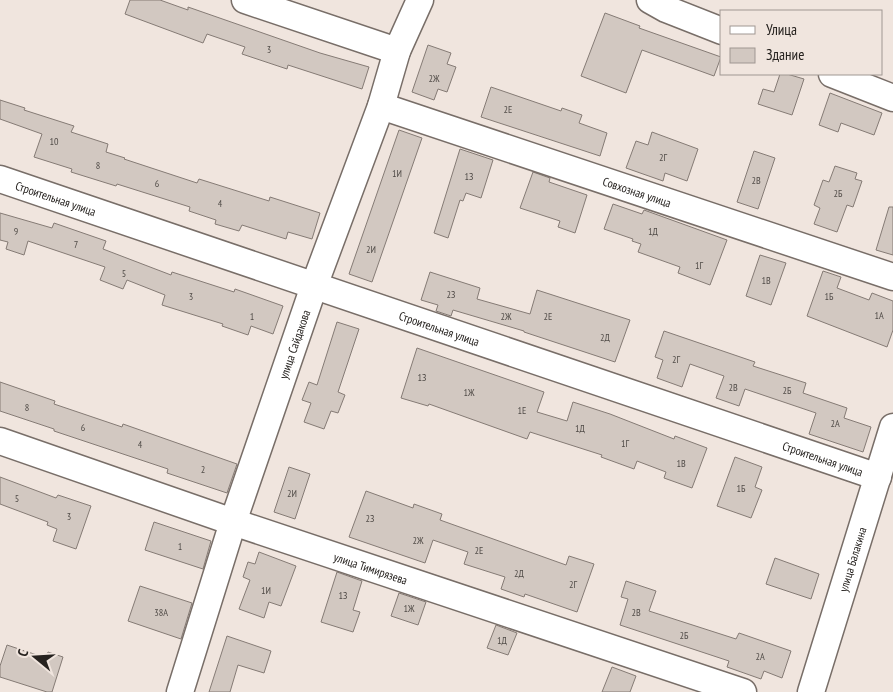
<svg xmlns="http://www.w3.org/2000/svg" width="893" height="692" font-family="'PT Sans Narrow',sans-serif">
	<rect width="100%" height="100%" fill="#f0e5de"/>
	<g fill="#d2c8c1" stroke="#857b75">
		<path d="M130 0H160L188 10V7L320 53 369 67 362 89 288 65 287 69 242 54 245 47 207 34 203 43 125 14Z"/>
		<path d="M605 13 640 26 639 28 721 57 714 76 642 50 626 93 581 76Z"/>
		<path d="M428 45 451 53 447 64 456 67 447 92 438 89 434 100 412 92Z"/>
		<path d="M780 74H787L804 79 792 115 758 104 763 89 774 92Z"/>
		<path d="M491 87 561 111 562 108 582 115 579 123 607 133 600 156 481 117Z"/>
		<path d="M830 93 882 113 874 135 841 123 838 132 819 125Z"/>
		<path d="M0 100 25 108 24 110 74 126 71 132 108 144 106 152 125 158 124 159 197 183 199 179 269 201 270 197 320 213 312 239 288 232 286 239 242 225 239 231 215 224 216 220 189 211 190 207 117 184 116 186 71 172 72 169 34 157 42 134 0 119Z"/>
		<path d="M399 130 422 138 372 282 349 274Z"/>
		<path d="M652 132 698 149 687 181 665 173 663 181 626 168 636 141 648 145Z"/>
		<path d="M460 149 493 160 481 198 466 193 463 201 460 200 448 238 434 233Z"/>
		<path d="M754 151 775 158 758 209 737 202Z"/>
		<path d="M835 166 857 173 855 179 862 181 853 207 847 205 837 232 814 224 820 208 814 205 823 180 829 182Z"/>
		<path d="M533 172 550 178 549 182 587 195 575 233 558 227 560 221 520 208Z"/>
		<path d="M613 204 642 214 644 210 727 240 710 285 678 273 680 267 638 252 641 244 632 241 633 239 604 229Z"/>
		<path d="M889 207H893V255L876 250Z"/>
		<path d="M0 213 52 228 54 223 106 241 103 249 171 275 172 272 234 292 235 289 283 306 273 334 251 326 248 335 222 326 223 324 162 305 165 295 127 280 123 289 100 280 105 267 28 241 24 255 6 249 8 242 0 240Z"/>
		<path d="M760 255 786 263 771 305 746 296Z"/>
		<path d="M823 271 841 277 837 288 869 300 872 293 893 301V330L887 347 807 316Z"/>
		<path d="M430 272 480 288 477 299 530 314 537 290 630 320 615 362 524 332V331L453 310 451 316 436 311 438 305 421 300Z"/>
		<path d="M337 322 359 329 338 392 345 395 338 413 331 411 324 429 304 422 311 403 302 400 309 382 317 385Z"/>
		<path d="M664 331 755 362 753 366 806 383 803 393 847 408 844 418 871 427 863 452 809 434 816 413 745 389 739 406 716 398 724 376 690 364 682 387 657 378 663 360 655 357Z"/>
		<path d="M417 348 544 392 537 412 567 421 573 402 610 414 674 439 675 436 707 448 692 488 664 478 666 472 637 461 634 469 601 457 602 455 530 432 527 439 429 404 428 406 401 398Z"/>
		<path d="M0 382 55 401 54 404 122 427 123 424 237 464 227 493 167 473 168 469 54 431V429L0 411Z"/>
		<path d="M735 457 762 467 755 487 762 490 751 518 717 506Z"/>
		<path d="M289 467 310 474 295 519 274 512Z"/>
		<path d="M0 477 56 498 58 495 91 506 76 549 53 541 57 529 47 525 48 522 0 504Z"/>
		<path d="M366 491 413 508 414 504 442 514 440 520 566 565 569 556 594 564 577 612 525 594 524 597 501 589 505 577 464 564 468 552 433 540 425 563 349 537Z"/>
		<path d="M154 522 211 541 203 569 145 550Z"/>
		<path d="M259 552 296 566 281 606 269 602 264 618 239 609 250 580 243 577 248 562 255 564Z"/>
		<path d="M775 558 819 574 811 599 766 584Z"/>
		<path d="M337 572 362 581 353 610 360 612 353 632 321 622Z"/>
		<path d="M626 581 656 591 649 611 736 639 739 633 791 651 782 678 764 671 761 679 727 667 729 661 620 625 628 599 621 597Z"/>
		<path d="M140 586 192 603 181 639 128 621Z"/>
		<path d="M399 593 426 602 418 625 391 616Z"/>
		<path d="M496 625 517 633 508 655 487 648Z"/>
		<path d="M227 636 271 651 264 673 238 665 230 692H209Z"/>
		<path d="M7 645 46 658 48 652 63 657 52 692H47L0 677V666Z"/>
		<path d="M612 667 636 676 630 692H602Z"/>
	</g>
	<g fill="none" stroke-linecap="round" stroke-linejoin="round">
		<defs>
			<g id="minor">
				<path d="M245 0 397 51"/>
				<path d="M650 0 666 9 722 31"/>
				<path d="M832 74 893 98"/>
				<path id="s1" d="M381 106 893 277"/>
				<path id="s2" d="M0 179 878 477"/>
				<path id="s3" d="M0 441 233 522 743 692"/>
				<path id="s4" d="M180 692 233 522 314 286 381 106 397 51 420 0"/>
				<path id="s5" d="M811 692 893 427"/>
			</g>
		</defs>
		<use href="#minor" stroke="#786e68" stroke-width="29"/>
		<use href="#minor" stroke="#fff" stroke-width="26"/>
	</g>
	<g text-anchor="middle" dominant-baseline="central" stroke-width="4.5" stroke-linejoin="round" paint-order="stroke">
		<g font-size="10" fill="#514c48">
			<text x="269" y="49">3</text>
			<text x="434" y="78">2Ж</text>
			<text x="508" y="109">2Е</text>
			<text x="54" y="141">10</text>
			<text x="663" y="157">2Г</text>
			<text x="98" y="165">8</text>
			<text x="397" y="173">1И</text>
			<text x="469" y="176">1З</text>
			<text x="756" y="180">2В</text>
			<text x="157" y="183">6</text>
			<text x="838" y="193">2Б</text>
			<text x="220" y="203">4</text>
			<text x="16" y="231">9</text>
			<text x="653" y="231">1Д</text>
			<text x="76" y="244">7</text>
			<text x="371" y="249">2И</text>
			<text x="699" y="265">1Г</text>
			<text x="124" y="273">5</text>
			<text x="766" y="280">1В</text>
			<text x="451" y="294">2З</text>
			<text x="191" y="296">3</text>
			<text x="829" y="296">1Б</text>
			<text x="879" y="315">1А</text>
			<text x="252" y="316">1</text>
			<text x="506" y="316">2Ж</text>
			<text x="548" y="316">2Е</text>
			<text x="605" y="337">2Д</text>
			<text x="676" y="359">2Г</text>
			<text x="422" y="377">1З</text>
			<text x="733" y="387">2В</text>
			<text x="787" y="390">2Б</text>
			<text x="469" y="392">1Ж</text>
			<text x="27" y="407">8</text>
			<text x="522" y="410">1Е</text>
			<text x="835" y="423">2А</text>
			<text x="83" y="427">6</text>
			<text x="580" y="428">1Д</text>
			<text x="625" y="443">1Г</text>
			<text x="140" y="444">4</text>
			<text x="681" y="463">1В</text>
			<text x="203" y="469">2</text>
			<text x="741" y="488">1Б</text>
			<text x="292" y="493">2И</text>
			<text x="17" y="498">5</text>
			<text x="69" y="516">3</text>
			<text x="370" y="518">2З</text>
			<text x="418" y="540">2Ж</text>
			<text x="180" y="546">1</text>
			<text x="479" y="550">2Е</text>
			<text x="519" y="573">2Д</text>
			<text x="573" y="584">2Г</text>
			<text x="266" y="590">1И</text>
			<text x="343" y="595">1З</text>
			<text x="409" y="608">1Ж</text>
			<text x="161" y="612">38А</text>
			<text x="636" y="612">2В</text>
			<text x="684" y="635">2Б</text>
			<text x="502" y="640">1Д</text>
			<text x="760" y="656">2А</text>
		</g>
		<g font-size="12" fill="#26221f" stroke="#f0e5de">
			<text stroke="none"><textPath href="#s1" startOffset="270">Совхозная улица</textPath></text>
			<text stroke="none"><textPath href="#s2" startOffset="59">Строительная улица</textPath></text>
			<text stroke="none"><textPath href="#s2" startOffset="464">Строительная улица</textPath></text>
			<text stroke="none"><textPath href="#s4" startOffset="366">улица Сайдакова</textPath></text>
			<text stroke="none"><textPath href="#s2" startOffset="869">Строительная улица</textPath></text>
			<text stroke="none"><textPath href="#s5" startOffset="139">улица Балакина</textPath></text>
			<text stroke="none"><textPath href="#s3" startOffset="392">улица Тимирязева</textPath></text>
		</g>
	</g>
	<rect x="720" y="10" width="162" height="65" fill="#f0e5de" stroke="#9f9792"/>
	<rect x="730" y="26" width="25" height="8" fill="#ffffff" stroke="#9f9792"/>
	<text x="766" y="35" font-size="15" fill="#26221f">Улица</text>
	<rect x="730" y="48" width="25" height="15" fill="#d2c8c1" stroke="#9f9792"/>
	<text x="766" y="60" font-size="15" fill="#26221f">Здание</text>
	<g transform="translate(35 657) rotate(288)" stroke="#f0e5de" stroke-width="4" paint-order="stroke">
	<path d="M0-4L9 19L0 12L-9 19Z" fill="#26221f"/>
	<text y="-8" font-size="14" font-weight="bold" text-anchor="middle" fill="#26221f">С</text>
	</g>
</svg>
